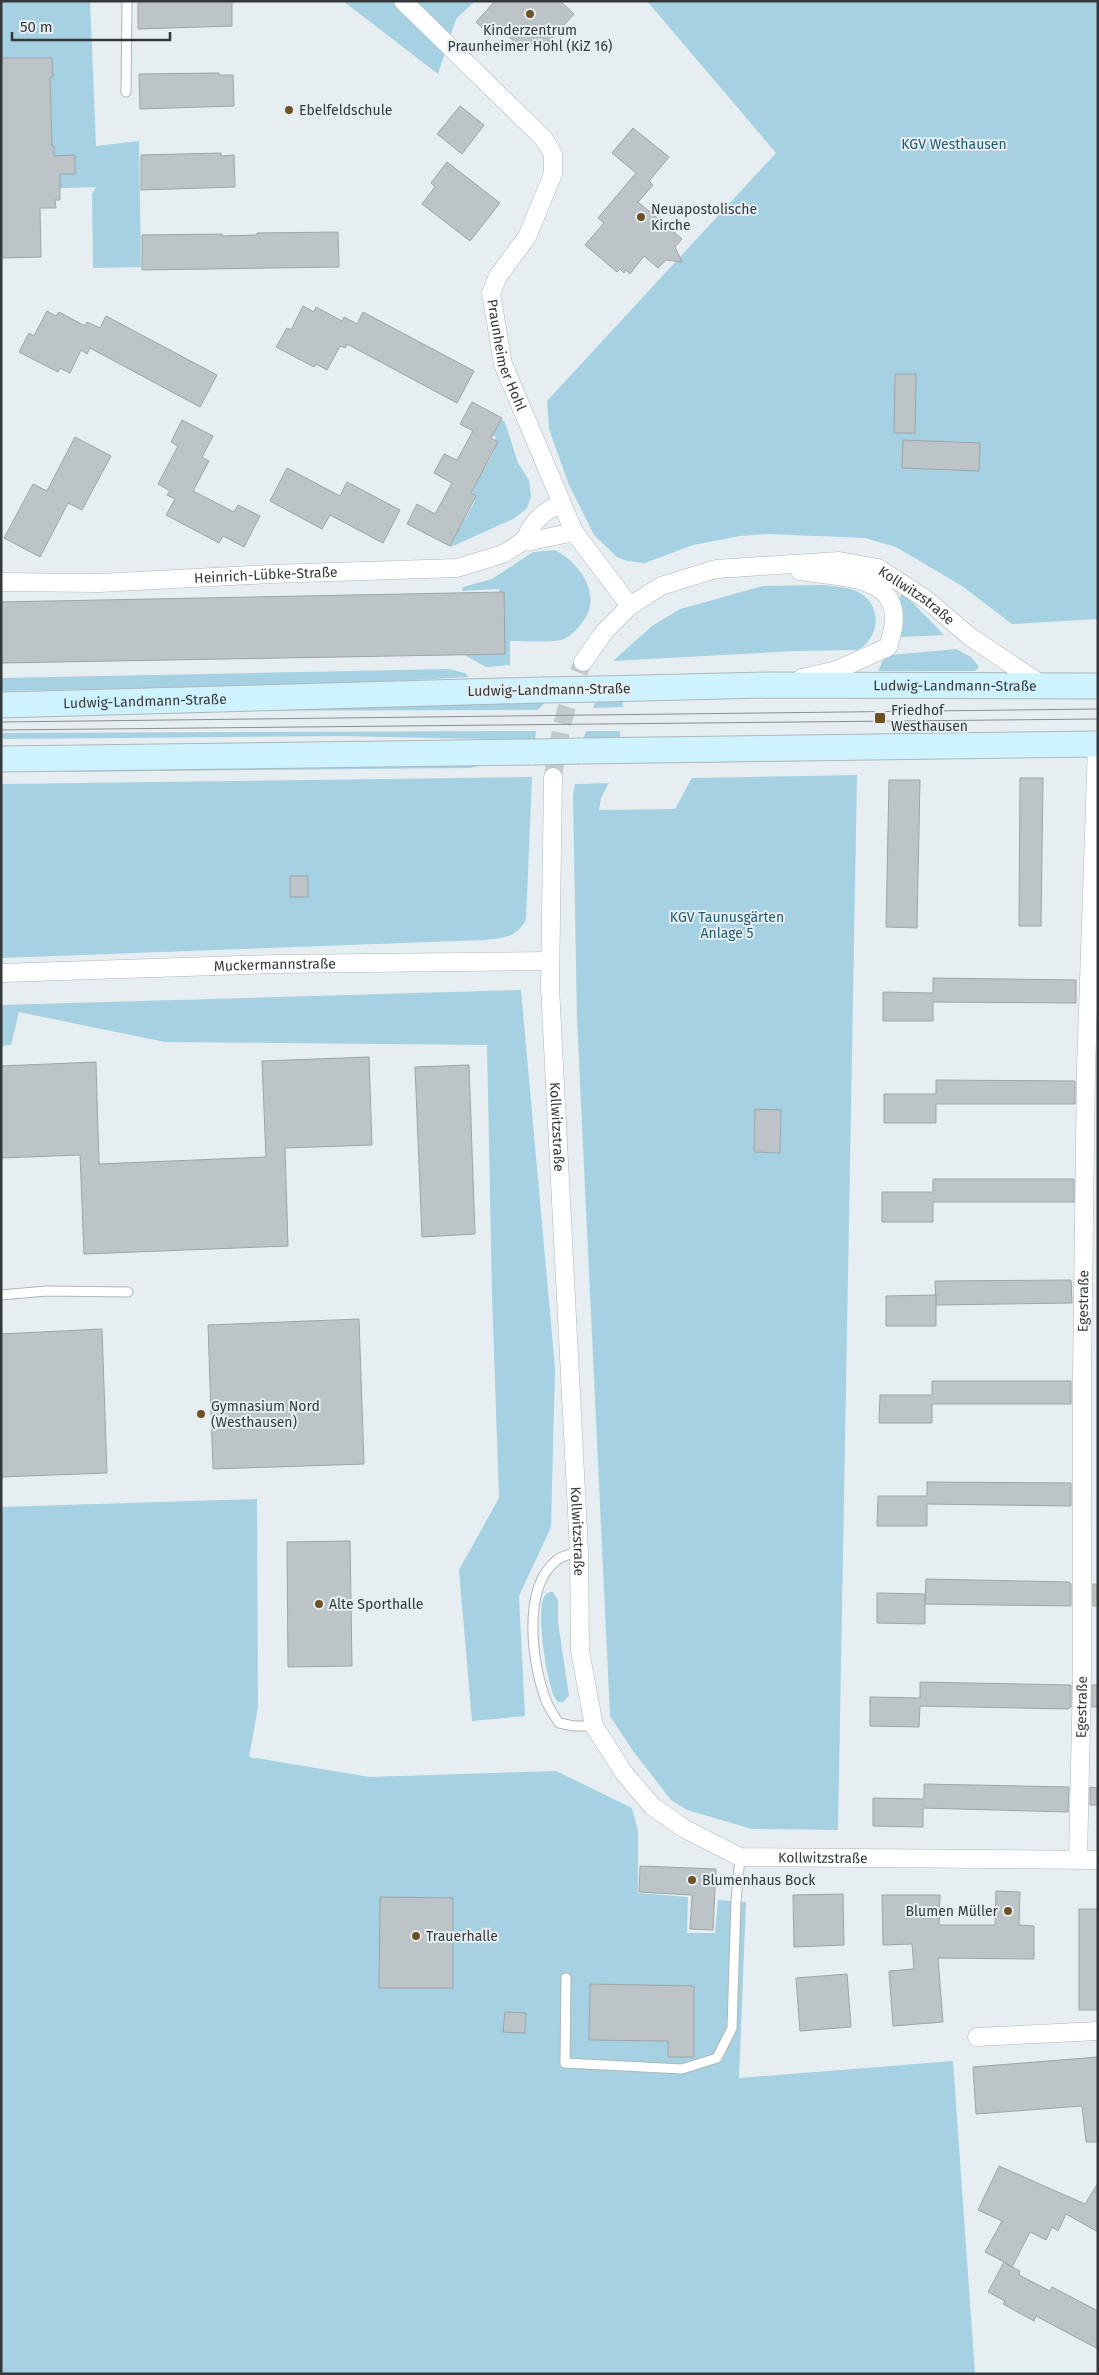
<svg xmlns="http://www.w3.org/2000/svg" width="1099" height="2375" font-family="'Fira Sans',sans-serif">
	<rect width="100%" height="100%" fill="#e6eef1"/>
	<g fill="#a5d1e2">
		<path d="M1 1H90L96 146 139 141 141 267 93 268 92 194 96 187 1 190Z"/>
		<path d="M343 1H475L456 19 438 74Z"/>
		<path d="M647 1H1098V619L1012 624 962 586 896 547 865 538 769 534 740 536 693 545 645 563 627 561 617 557 594 535 569 485 549 429 547 401 776 153Z"/>
		<path d="M497 418 505 422 518 463 529 480 531 496 527 508 515 518 451 547 448 540 460 519 464 521 475 501 470 499 473 492 465 487 476 466 484 470 495 450 491 447 496 437 489 434Z"/>
		<path d="M555 550C581 564 604 597 581 624 577 629 570 637 564 639 555 643 521 641 510 641V665L486 667 454 649 500 648 499 589 462 591 463 587 492 579 533 552Z"/>
		<path d="M825 585C837 587 852 587 863 595 883 610 878 640 857 650L796 651 613 661 652 626 680 609 763 586Z"/>
		<path d="M903 593 944 635 900 637 903 611 898 599Z"/>
		<path d="M956 649 971 657 979 667 975 671H878L883 660 891 655Z"/>
		<path d="M449 669 465 673 469 677 339 684 1 691V678Z"/>
		<path d="M597 699H622L623 707 593 708Z"/>
		<path d="M539 700 544 703 538 710 172 711Z"/>
		<path d="M536 731 535 740 336 736 1 739V733Z"/>
		<path d="M586 731H620V738L583 739Z"/>
		<path d="M491 763 470 768 63 772 133 764Z"/>
		<path d="M857 775 838 1830 752 1829 687 1810 671 1800 633 1751 610 1716 577 1019 573 795 575 784 609 783 601 798 599 810 675 809 692 778Z"/>
		<path d="M532 777 526 920C515 939 504 937 484 940L1 958V784Z"/>
		<path d="M521 990 555 1368 551 1527 519 1596 525 1716 472 1721 459 1570 499 1498 492 1295 487 1045 165 1042 19 1012 11 1045 1 1046V1005Z"/>
		<path d="M257 1499 258 1707 249 1757 369 1777 556 1771 632 1808 638 1831V1893L688 1897 687 1933H715L718 1900 746 1902 739 2078 953 2061 975 2374H1V1507Z"/>
		<path d="M553 1592 558 1600V1622L569 1696 563 1702H558C547 1692 536 1611 544 1597 546 1593 549 1592 553 1592Z"/>
	</g>
	<g fill="#bdc4c8" stroke="#9ca4a7">
		<path d="M138 1H232V26L138 29Z"/>
		<path d="M495 1H560L574 14 542 49 534 41 525 51 498 27 490 35 476 22Z"/>
		<path d="M1 58H52L53 77H50L52 146H54V156L75 155V174H60V200H55L56 208H40L41 257 1 258Z"/>
		<path d="M219 73V75H233L234 106 140 109 139 74Z"/>
		<path d="M460 106 484 125 462 154 437 134Z"/>
		<path d="M633 128 669 157 649 181 653 185 638 202 682 239 675 247 682 262 666 260 658 268 644 256 630 274 626 270 624 273 620 269 617 272 585 245 604 223 598 218 636 173 612 153Z"/>
		<path d="M221 153V156L234 155 235 187 141 190V155Z"/>
		<path d="M447 162 500 203 470 241 422 204 435 187 431 183Z"/>
		<path d="M338 232 339 267 142 270V235L222 234V236L257 235V233Z"/>
		<path d="M303 306 314 312 316 307 342 321 344 317 357 324 363 312 474 371 457 403 347 344 345 348 340 346 327 370 316 364 314 367 276 347 287 328 291 330Z"/>
		<path d="M47 311 56 316 59 312 85 326 87 322 100 328 106 316 217 375 200 407 90 348 87 354 81 350 70 373 60 368 58 372 19 352 29 333 34 336Z"/>
		<path d="M895 374H916L915 433H894Z"/>
		<path d="M472 402 502 418 491 438 498 442 471 493 476 496 450 546 407 524 417 504 435 514 452 483 434 473 444 454 457 460 473 431 460 424Z"/>
		<path d="M182 420 213 436 202 457 209 461 193 491 234 512 238 505 260 516 244 547 223 536 219 543 166 515 175 499 167 495 170 491 158 484 178 446 171 442Z"/>
		<path d="M75 437 111 456 82 510 68 503 40 557 4 538 33 484 47 491Z"/>
		<path d="M903 440 980 443 979 471 902 468Z"/>
		<path d="M287 468 340 496 347 482 400 510 383 543 330 515 322 529 270 501Z"/>
		<path d="M504 592 505 654 1 663V602Z"/>
		<path d="M1020 778H1043L1041 926H1019Z"/>
		<path d="M889 780H920L917 928 886 927Z"/>
		<rect x="290" y="876" width="18" height="21"/>
		<path d="M933 978 1076 980V1003L933 1002V1021H883V992L933 993Z"/>
		<path d="M369 1057 372 1145 285 1148 288 1246 84 1254 80 1155 1 1158V1066L96 1062 99 1164 266 1157 262 1061Z"/>
		<path d="M469 1065 475 1234 422 1237 415 1067Z"/>
		<path d="M936 1080 1075 1081V1104H936V1123H884V1094H936Z"/>
		<path d="M755 1109 781 1110 780 1153 754 1152Z"/>
		<path d="M933 1179H1074V1202H933V1222H882V1192H933Z"/>
		<path d="M1071 1280 1072 1303 936 1305 935 1281Z"/>
		<path d="M936 1295V1326H886V1296Z"/>
		<path d="M359 1319 364 1464 213 1469 208 1325Z"/>
		<path d="M102 1329 107 1473 1 1477V1334Z"/>
		<path d="M932 1381H1071V1404H932V1423H879L880 1395H932Z"/>
		<path d="M927 1482 1071 1483V1506L927 1504V1526H877L878 1496H927Z"/>
		<path d="M350 1541 352 1666 288 1667 287 1542Z"/>
		<path d="M926 1579 1069 1582 1071 1584V1606L925 1604Z"/>
		<rect x="1093" y="1584" width="5" height="22"/>
		<path d="M877 1593 925 1594V1624L877 1623Z"/>
		<path d="M920 1682 1071 1685V1707L1068 1709 920 1706 919 1727 870 1726V1697L920 1698Z"/>
		<rect x="1092" y="1685" width="6" height="22"/>
		<path d="M924 1784 1069 1787 1068 1812 923 1808V1827L873 1826V1798L924 1799Z"/>
		<path d="M1090 1787 1098 1788V1805H1090Z"/>
		<path d="M640 1866 716 1869 713 1930 690 1929 692 1895 639 1892Z"/>
		<path d="M996 1891 1020 1892 1019 1925 1034 1926V1959L938 1958 943 2022 893 2026 889 1971 914 1969 912 1944 883 1945 882 1895H940L939 1925H995Z"/>
		<path d="M843 1894 844 1945 794 1947 793 1895Z"/>
		<path d="M380 1897 453 1898V1988H379Z"/>
		<rect x="1079" y="1909" width="19" height="101"/>
		<path d="M847 1974 851 2027 800 2031 796 1978Z"/>
		<path d="M590 1984 694 1986V2057H668V2041L589 2040Z"/>
		<path d="M505 2012 526 2013 525 2033 503 2032Z"/>
		<path d="M1098 2057V2142H1086L1082 2106 976 2114 973 2067Z"/>
		<path d="M999 2166 1085 2204 1098 2183V2232L1066 2214 1058 2231 1052 2227 1046 2240 1030 2232 1012 2267 1005 2263 1020 2271 1019 2275 1050 2291 1052 2287 1098 2311V2349L1036 2316 1034 2321 1003 2304 1005 2301 988 2292 1004 2262 985 2252 1002 2221 978 2210Z"/>
	</g>
	<g fill="none" stroke-linecap="round" stroke-linejoin="round">
		<path stroke="#c3cacc" stroke-width="18" stroke-dasharray="18 9" stroke-linecap="butt" d="M553 777C559 734 566 702 583 662"/>
		<defs>
			<g id="lane">
				<path d="M126 92 127 1"/>
				<path d="M1 1295 46 1291 128 1292"/>
				<path d="M579 1551C572 1554 563 1555 557 1560 521 1588 532 1666 547 1703 550 1710 555 1717 559 1723L574 1726H594"/>
				<path d="M566 1978 565 2063 682 2069 717 2058 732 2028 736 1901 740 1857"/>
			</g>
			<g id="street">
				<path id="s1" d="M403 1 544 139 553 154V174L527 237 498 276 491 293 503 364 574 532 630 606"/>
				<path d="M562 504C543 510 532 522 525 540L531 541 574 532"/>
				<path d="M800 571C850 579 914 575 888 647L837 670 802 678"/>
				<path id="s2" d="M1 582 99 583 271 574 457 568 503 554 525 540"/>
				<path id="s3" d="M583 662 604 632 630 606 661 586 716 569 839 561 878 568 927 600 969 636 1042 685"/>
				<path id="s4" d="M553 777 550 987 579 1551 580 1651 594 1726 624 1773 652 1806 685 1829 740 1857 1098 1860"/>
				<path id="s5" d="M1 973 275 964 549 961"/>
				<path id="s6" d="M1078 1859 1082 1677V1373L1086 1069 1097 744"/>
				<path d="M977 2037 1098 2031"/>
			</g>
			<g id="secondary">
				<path id="s7" d="M601 689 769 685 1098 686"/>
				<path id="s8" d="M1 705 541 690"/>
				<path d="M580 751 1098 744"/>
				<path d="M1 759 534 752"/>
			</g>
		</defs>
		<use href="#lane" stroke="#aeb6b9" stroke-width="11"/>
		<use href="#street" stroke="#aeb6b9" stroke-width="19"/>
		<use href="#secondary" stroke="#aeb6b9" stroke-width="27"/>
		<use href="#lane" stroke="#fff" stroke-width="9"/>
		<use href="#street" stroke="#fff" stroke-width="18"/>
		<use href="#secondary" stroke="#cef2fe" stroke-width="25"/>
		<g stroke="#8a8f92" stroke-width="1">
			<path d="M1 722 1098 709"/>
			<path d="M1 730 1098 719"/>
		</g>
		<defs>
			<g id="secondary-bridge">
				<path d="M541 690 601 689"/>
				<path d="M534 752 580 751"/>
			</g>
		</defs>
		<use href="#secondary-bridge" stroke="#aeb6b9" stroke-width="27" stroke-linecap="butt"/>
		<use href="#secondary-bridge" stroke="#cef2fe" stroke-width="25"/>
	</g>
	<g fill="#6f5126" stroke="#e6eef1" stroke-width="2">
		<circle cx="530" cy="14" r="5"/>
		<circle cx="289" cy="110" r="5"/>
		<circle cx="641" cy="217" r="5"/>
		<rect x="874" y="712" width="12" height="12" rx="2.5"/>
		<circle cx="201" cy="1414" r="5"/>
		<circle cx="319" cy="1604" r="5"/>
		<circle cx="692" cy="1880" r="5"/>
		<circle cx="1008" cy="1911" r="5"/>
		<circle cx="416" cy="1936" r="5"/>
	</g>
	<g text-anchor="middle" dominant-baseline="central" stroke-width="4" stroke-linejoin="round" paint-order="stroke">
		<g font-size="14" fill="#35383a" stroke="#e6eef1" text-anchor="start">
			<text x="530" y="30" text-anchor="middle">Kinderzentrum<tspan x="530" dy="16">Praunheimer Hohl (KiZ 16)</tspan></text>
			<text x="299" y="110">Ebelfeldschule</text>
			<text x="651" y="209">Neuapostolische<tspan x="651" dy="16">Kirche</tspan></text>
			<text x="891" y="710">Friedhof<tspan x="891" dy="16">Westhausen</tspan></text>
			<text x="211" y="1406">Gymnasium Nord<tspan x="211" dy="16">(Westhausen)</tspan></text>
			<text x="329" y="1604">Alte Sporthalle</text>
			<text x="702" y="1880">Blumenhaus Bock</text>
			<text x="998" y="1911" text-anchor="end">Blumen Müller</text>
			<text x="426" y="1936">Trauerhalle</text>
		</g>
		<g font-size="14" fill="#245d70" stroke="#e6eef1">
			<text x="954" y="144">KGV Westhausen</text>
			<text x="727" y="917">KGV Taunusgärten<tspan x="727" dy="16">Anlage 5</tspan></text>
		</g>
		<g font-size="14" fill="#35383a" stroke="#e6eef1">
			<text stroke="none"><textPath href="#s1" startOffset="434">Praunheimer Hohl</textPath></text>
			<text stroke="none"><textPath href="#s2" startOffset="265">Heinrich-Lübke-Straße</textPath></text>
			<text stroke="none"><textPath href="#s3" startOffset="378">Kollwitzstraße</textPath></text>
			<text stroke="none"><textPath href="#s7" startOffset="354">Ludwig-Landmann-Straße</textPath></text>
			<text transform="translate(549 690) rotate(-1)">Ludwig-Landmann-Straße</text>
			<text stroke="none"><textPath href="#s8" startOffset="144">Ludwig-Landmann-Straße</textPath></text>
			<text stroke="none"><textPath href="#s5" startOffset="274">Muckermannstraße</textPath></text>
			<text stroke="none"><textPath href="#s4" startOffset="350">Kollwitzstraße</textPath></text>
			<text stroke="none"><textPath href="#s6" startOffset="558">Egestraße</textPath></text>
			<text stroke="none"><textPath href="#s4" startOffset="755">Kollwitzstraße</textPath></text>
			<text stroke="none"><textPath href="#s6" startOffset="152">Egestraße</textPath></text>
			<text stroke="none"><textPath href="#s4" startOffset="1235">Kollwitzstraße</textPath></text>
		</g>
	</g>
	<rect width="1099" height="2375" fill="none" stroke="#35383a" stroke-width="5"/>
	<path d="M12 32v8h158v-8" fill="none" stroke="#35383a" stroke-width="2.5"/>
	<text x="20" y="32" font-size="15" fill="#35383a" stroke="#e6eef1" stroke-width="4" paint-order="stroke">50 m</text>
</svg>
